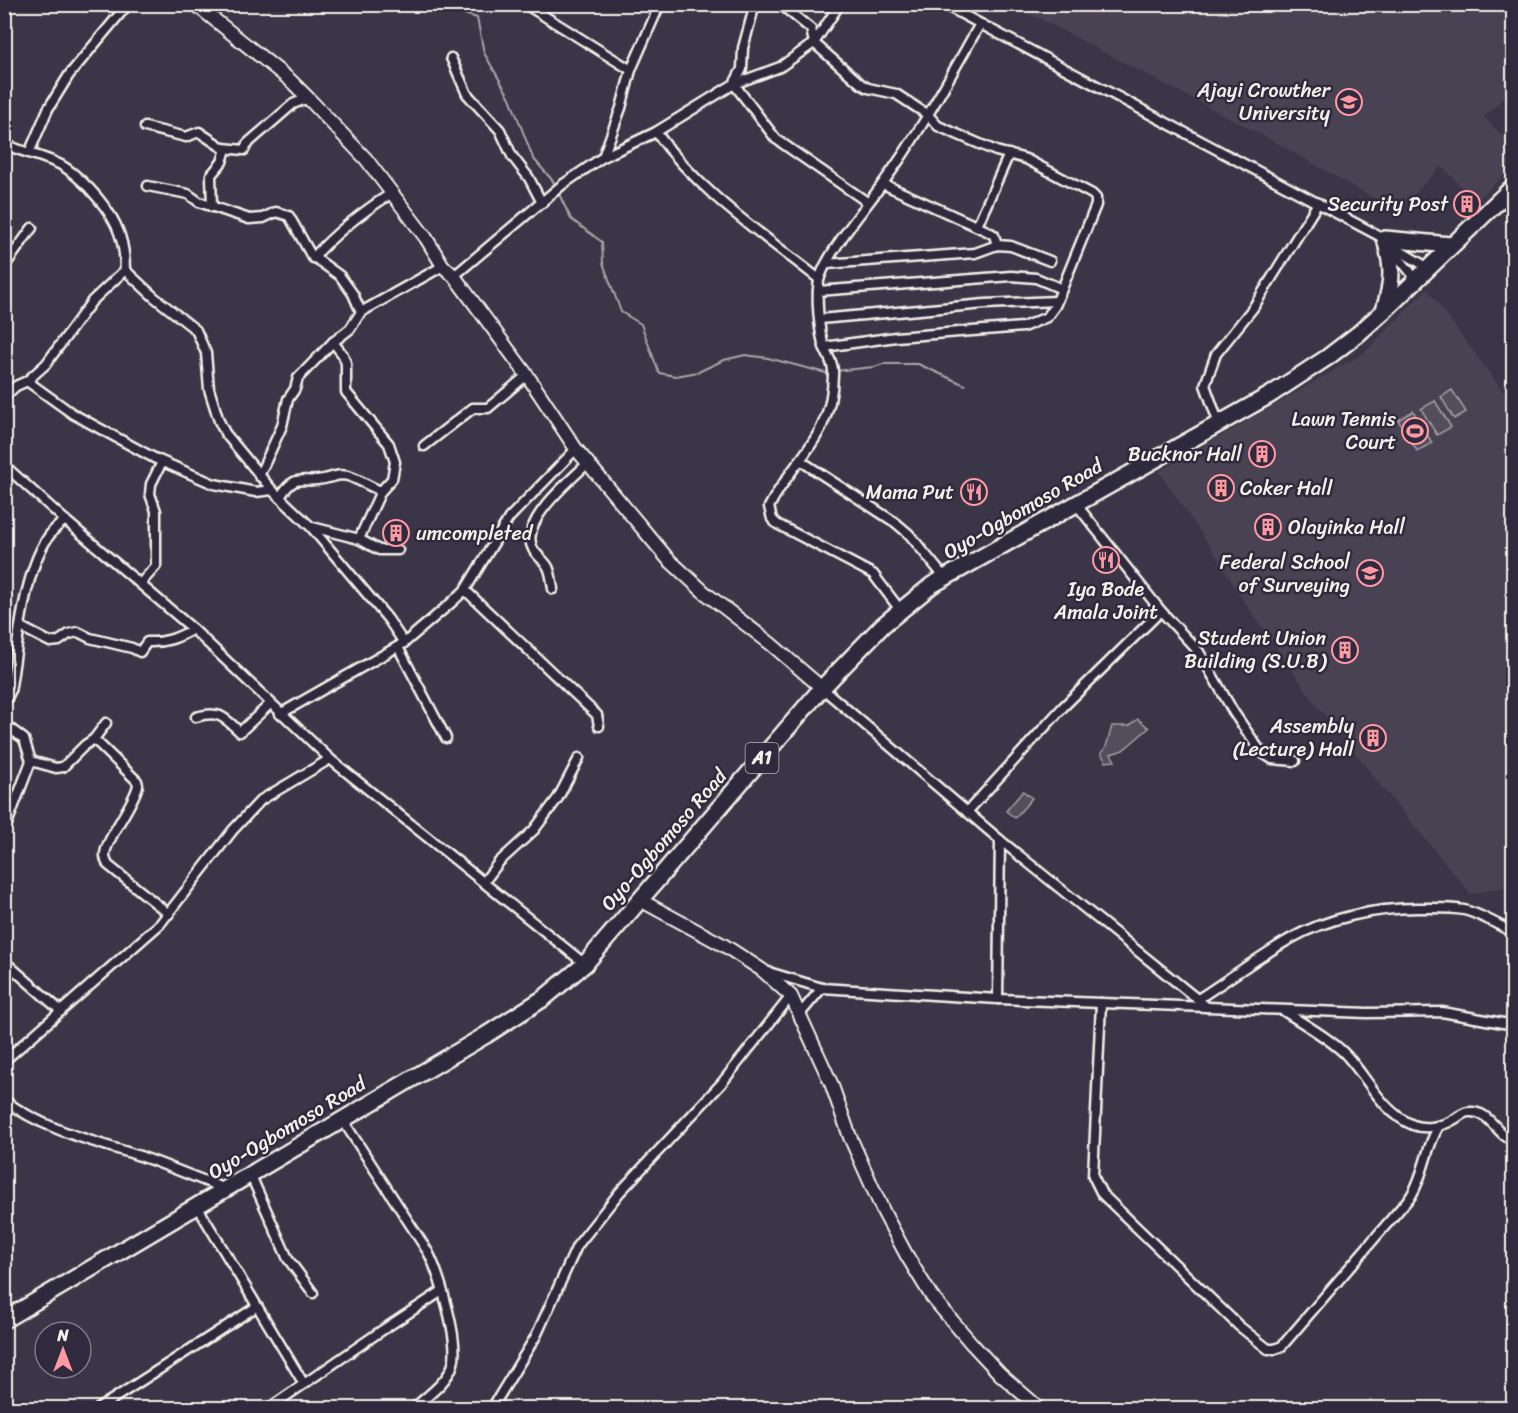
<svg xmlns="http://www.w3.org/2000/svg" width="1518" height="1413" font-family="Sriracha,sans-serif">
	<rect width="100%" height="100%" fill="#3b3647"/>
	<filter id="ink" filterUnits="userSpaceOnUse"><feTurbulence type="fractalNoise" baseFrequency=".0167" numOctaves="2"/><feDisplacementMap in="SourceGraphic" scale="12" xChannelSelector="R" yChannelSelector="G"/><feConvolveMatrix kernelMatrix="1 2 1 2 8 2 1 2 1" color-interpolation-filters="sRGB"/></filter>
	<g filter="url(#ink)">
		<g fill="#484352">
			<path d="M1014 5H1513V88L1484 117 1513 148V167L1476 201 1441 166 1398 212 1277 143Z"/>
			<path d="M1427 289 1513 405V885L1471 894 1387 793 1315 703 1241 597 1212 549 1159 472 1364 353Z"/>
		</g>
		<g fill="#534e5c" stroke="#a4a0a2" stroke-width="1.5">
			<path d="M1452 390 1466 412 1454 419 1441 397Z"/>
			<path d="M1435 401 1451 427 1437 435 1421 409Z"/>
			<path d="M1413 411 1432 443 1417 451 1398 420Z"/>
			<path d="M1138 719 1149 728 1123 750 1111 754 1115 761 1106 762 1101 753 1106 747 1112 726H1129Z"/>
			<path d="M1023 791 1032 798 1015 818 1006 811Z"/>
		</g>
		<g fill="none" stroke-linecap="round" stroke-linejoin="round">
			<g stroke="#aaa6a7" stroke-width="2">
				<path d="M432 4 477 18 484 53 510 98 533 158 553 181 556 187"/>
				<path d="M558 192 571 219 602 242 603 263 621 312 641 324 659 373 676 376 698 372 724 360 745 355 768 358 826 373 829 372"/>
				<path d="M835 371 874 367 883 364H918L965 385"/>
			</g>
			<defs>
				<g id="street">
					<path d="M525 4 631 70"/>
					<path d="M755 4 743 48 742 69 734 84 776 139 867 202"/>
					<path d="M780 4 811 29 814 43 861 84 868 88 896 94 928 115 938 126 996 151 1026 159 1092 194 1096 198V205L1055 306 1047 317 1023 327 896 337 824 347"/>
					<path d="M943 4 1385 239 1395 248 1427 267"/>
					<path d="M451 58 467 94 500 130 512 156 529 178 542 203"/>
					<path d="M145 127 186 137 199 132 223 148 244 150 247 144 293 104 308 98"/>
					<path d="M656 132C699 192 762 234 819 279"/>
					<path d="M4 144C22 152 43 156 61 165 72 171 80 179 89 188 113 214 125 234 125 270L92 301 46 364 27 381 16 386 4 397"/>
					<path d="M29 153 48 109 69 75 128 4"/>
					<path d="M603 157 621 108 631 70 660 4"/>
					<path d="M883 184 987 231 994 235 997 245"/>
					<path d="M148 186 188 194 199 202 249 219 263 218 276 212 289 216 311 255 340 276 353 294 361 312"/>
					<path d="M212 207 211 175 222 162 226 149"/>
					<path d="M977 226 1009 154"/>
					<path d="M1395 248 1398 257 1416 279"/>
					<path d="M313 258C337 231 362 212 392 193"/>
					<path d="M826 264 975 253 997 245 1011 246 1050 261"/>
					<path d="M4 267 32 228"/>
					<path d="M125 270 154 297 196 330 206 353 209 389 219 421 225 433 272 490 311 527 388 619 404 643"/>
					<path d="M454 276 562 185 603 157 656 132 734 84 780 67 814 43 840 4"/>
					<path d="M818 291 1011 276 1036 278 1062 289"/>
					<path d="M820 319 985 304 1057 301"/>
					<path d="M333 342 343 355 346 363V392L389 444 395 462 392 479 381 491 359 539"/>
					<path d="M27 381 73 414 154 458 214 484 256 492 272 490"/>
					<path d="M1219 424 1205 385 1216 354 1253 308 1318 203"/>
					<path d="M424 446 473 408H488L527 375"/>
					<path d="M801 461 896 523 909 534 945 578"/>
					<path d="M4 465 65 520 193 629 330 759 585 964"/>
					<path d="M259 476 282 426 288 399 295 389 298 378 333 342 350 329 361 312 443 266"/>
					<path d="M280 497C296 472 300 484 324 479 334 477 340 473 351 477 361 481 371 487 381 491"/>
					<path d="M1076 504 1161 611 1199 652 1234 713 1261 752 1272 759 1295 761"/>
					<path d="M312 527 359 539 379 550H398"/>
					<path d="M141 583 156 566V511L150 494 151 484 162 462"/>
					<path d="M553 589C552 582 551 573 548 567 544 560 536 555 533 549 518 522 571 480 588 463"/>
					<path d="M465 590 597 715 599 726"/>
					<path d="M901 611 873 574 777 524 772 519 769 507C795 456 832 439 833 375 834 365 829 358 825 349 819 334 815 293 820 277 831 247 864 210 883 183 920 133 949 78 980 24"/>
					<path d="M21 627 50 642 59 641 69 634 78 632 90 638 132 648 140 652 147 642C165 643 178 638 193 629"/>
					<path d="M398 647 446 738"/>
					<path d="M822 688 1000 840 1207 1007"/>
					<path d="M4 704 10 692C18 647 23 567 52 532 55 528 61 524 65 520"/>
					<path d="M280 714 404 643 451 603 465 590 509 518 576 449"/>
					<path d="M196 717C219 710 224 717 240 732L270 704"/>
					<path d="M4 724 24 739 31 761 4 832"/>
					<path d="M94 739 137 781 138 785C134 805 104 841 105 856 105 858 107 863 108 865L169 914"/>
					<path d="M31 761 56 768 63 767 85 745 94 739 106 723"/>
					<path d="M967 812 1064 706 1161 611"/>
					<path d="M484 882 499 862 534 830 558 798 579 758"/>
					<path d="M4 961 61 1011"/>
					<path d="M765 971 822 988 998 999 1207 1007 1367 1013 1442 1012 1514 1025"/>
					<path d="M998 999 1000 840"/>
					<path d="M1198 999C1228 980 1258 957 1290 939 1327 918 1375 908 1418 908 1433 908 1449 907 1464 910 1481 914 1498 925 1514 933"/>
					<path d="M1101 1003 1093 1176 1102 1194 1239 1326 1268 1349H1275L1282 1346 1411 1196C1425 1174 1425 1148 1439 1126"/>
					<path d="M1284 1011C1302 1023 1333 1040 1347 1056 1369 1080 1382 1112 1413 1125 1425 1130 1443 1126 1453 1120 1459 1117 1463 1112 1469 1112 1490 1110 1496 1135 1514 1141"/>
					<path d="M800 1014 822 988"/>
					<path d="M4 1061 160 924 233 830 261 800 330 759"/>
					<path d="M4 1100C44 1130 93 1141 140 1156 168 1166 197 1178 225 1189"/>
					<path d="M342 1119 428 1252C439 1273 460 1342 453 1364 448 1382 427 1396 414 1408"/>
					<path d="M251 1176 288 1259 313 1293"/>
					<path d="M197 1206 304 1384"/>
					<path d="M99 1408 256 1307"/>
					<path d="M269 1408 381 1331 442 1291"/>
					<path d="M492 1408 536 1336 577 1246 619 1193 721 1084 791 996"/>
				</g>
				<g id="secondary">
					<path d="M195 4 290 80 308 98 366 159 426 238 443 266 454 276 527 375 576 449 668 559 704 592 771 644 822 688"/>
					<path d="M640 900 725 946 762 970 791 996 831 1083 850 1137 884 1213 907 1256 932 1297 972 1344 1000 1374 1039 1408"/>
				</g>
				<g id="highway">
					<path d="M1385 307C1393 280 1393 266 1385 239L1450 245"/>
					<path d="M4 1320 486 1035 544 998 585 964 822 688 883 625 932 585 1270 395 1328 357 1358 334 1385 310 1514 186"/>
				</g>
			</defs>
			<use href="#street" stroke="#f4f1e8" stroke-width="13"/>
			<use href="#secondary" stroke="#f4f1e8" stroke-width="16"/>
			<use href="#highway" stroke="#f4f1e8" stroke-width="20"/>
			<use href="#street" stroke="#2f2a3d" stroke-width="8"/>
			<use href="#secondary" stroke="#2f2a3d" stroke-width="12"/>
			<use href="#highway" stroke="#2f2a3d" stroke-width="15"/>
		</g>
	</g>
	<defs>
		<symbol id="university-ring" viewBox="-11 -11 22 22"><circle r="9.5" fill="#2f2a3d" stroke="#ff9aa2" stroke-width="1.5"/><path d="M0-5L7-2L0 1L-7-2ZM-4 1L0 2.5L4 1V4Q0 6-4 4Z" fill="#ff9aa2"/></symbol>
		<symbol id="building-ring" viewBox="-11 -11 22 22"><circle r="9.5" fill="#2f2a3d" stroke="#ff9aa2" stroke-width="1.5"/><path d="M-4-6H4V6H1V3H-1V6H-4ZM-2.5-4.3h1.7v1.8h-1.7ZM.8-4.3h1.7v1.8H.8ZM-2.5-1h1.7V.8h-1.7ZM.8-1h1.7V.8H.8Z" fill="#ff9aa2"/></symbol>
		<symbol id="stadium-ring" viewBox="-11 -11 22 22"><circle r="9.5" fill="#2f2a3d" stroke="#ff9aa2" stroke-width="1.5"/><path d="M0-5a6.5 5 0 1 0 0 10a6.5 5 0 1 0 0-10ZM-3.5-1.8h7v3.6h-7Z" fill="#ff9aa2"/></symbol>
		<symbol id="restaurant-ring" viewBox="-11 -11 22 22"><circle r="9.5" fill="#2f2a3d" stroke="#ff9aa2" stroke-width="1.5"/><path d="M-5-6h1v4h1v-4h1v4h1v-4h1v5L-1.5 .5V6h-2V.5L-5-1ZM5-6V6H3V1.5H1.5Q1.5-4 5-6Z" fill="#ff9aa2"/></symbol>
		<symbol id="school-ring" viewBox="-11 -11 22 22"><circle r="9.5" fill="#2f2a3d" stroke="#ff9aa2" stroke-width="1.5"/><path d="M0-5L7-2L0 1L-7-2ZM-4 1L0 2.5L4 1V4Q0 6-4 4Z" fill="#ff9aa2"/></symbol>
	</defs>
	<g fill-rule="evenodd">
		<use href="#university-ring" x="1334" y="87" width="30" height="30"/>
		<use href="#building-ring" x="1452" y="189" width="30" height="30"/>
		<use href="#stadium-ring" x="1400" y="416" width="30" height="30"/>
		<use href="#building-ring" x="1247" y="439" width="30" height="30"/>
		<use href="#building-ring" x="1206" y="473" width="30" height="30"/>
		<use href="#restaurant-ring" x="959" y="477" width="30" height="30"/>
		<use href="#building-ring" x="1253" y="512" width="30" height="30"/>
		<use href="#building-ring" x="381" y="518" width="30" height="30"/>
		<use href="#restaurant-ring" x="1091" y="545" width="30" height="30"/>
		<use href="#school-ring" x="1355" y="558" width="30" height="30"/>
		<use href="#building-ring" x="1330" y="635" width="30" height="30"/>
		<use href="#building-ring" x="1358" y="723" width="30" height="30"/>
	</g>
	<g text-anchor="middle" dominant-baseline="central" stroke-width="5" stroke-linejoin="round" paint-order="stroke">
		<rect fill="#2f2a3d" stroke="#b9b5b5" stroke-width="1.5" x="745.5" y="743" width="33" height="30" rx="4.5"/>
		<g font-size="18" font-weight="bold" fill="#f4f1e8">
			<text x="762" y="758">A1</text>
		</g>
		<g font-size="20" fill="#f4f1e8" stroke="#2f2a3d" text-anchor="end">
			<text x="1330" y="90">Ajayi Crowther<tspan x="1330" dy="23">University</tspan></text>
			<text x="1448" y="204">Security Post</text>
			<text x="1396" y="419">Lawn Tennis<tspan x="1396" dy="23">Court</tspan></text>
			<text x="1242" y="454">Bucknor Hall</text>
			<text x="1240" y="488" text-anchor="start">Coker Hall</text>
			<text x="954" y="492">Mama Put</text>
			<text x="1288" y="527" text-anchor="start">Olayinka Hall</text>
			<text x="416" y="533" text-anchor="start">umcompleted</text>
			<text x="1350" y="562">Federal School<tspan x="1350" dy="23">of Surveying</tspan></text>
			<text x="1106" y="589" text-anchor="middle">Iya Bode<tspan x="1106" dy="23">Amala Joint</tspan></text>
			<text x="1326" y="638">Student Union<tspan x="1326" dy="23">Building (S.U.B)</tspan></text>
			<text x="1354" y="726">Assembly<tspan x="1354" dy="23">(Lecture) Hall</tspan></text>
		</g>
		<g font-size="20" fill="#f4f1e8" stroke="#2f2a3d">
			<text transform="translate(1023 509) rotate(-30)">Oyo-Ogbomoso Road</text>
			<text transform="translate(664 840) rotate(-49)">Oyo-Ogbomoso Road</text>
			<text transform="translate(287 1128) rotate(-31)">Oyo-Ogbomoso Road</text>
		</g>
	</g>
	<rect width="1518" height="1413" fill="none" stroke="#2f2a3d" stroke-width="24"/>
	<rect x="12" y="12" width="1494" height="1389" fill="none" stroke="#f4f1e8" stroke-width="2" filter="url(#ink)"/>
	<g transform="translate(63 1350)"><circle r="28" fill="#2f2a3d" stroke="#7e7a81" stroke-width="1.5"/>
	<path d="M0-4.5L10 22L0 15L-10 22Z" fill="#ff9aa2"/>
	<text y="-9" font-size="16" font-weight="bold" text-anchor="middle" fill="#f4f1e8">N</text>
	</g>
</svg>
